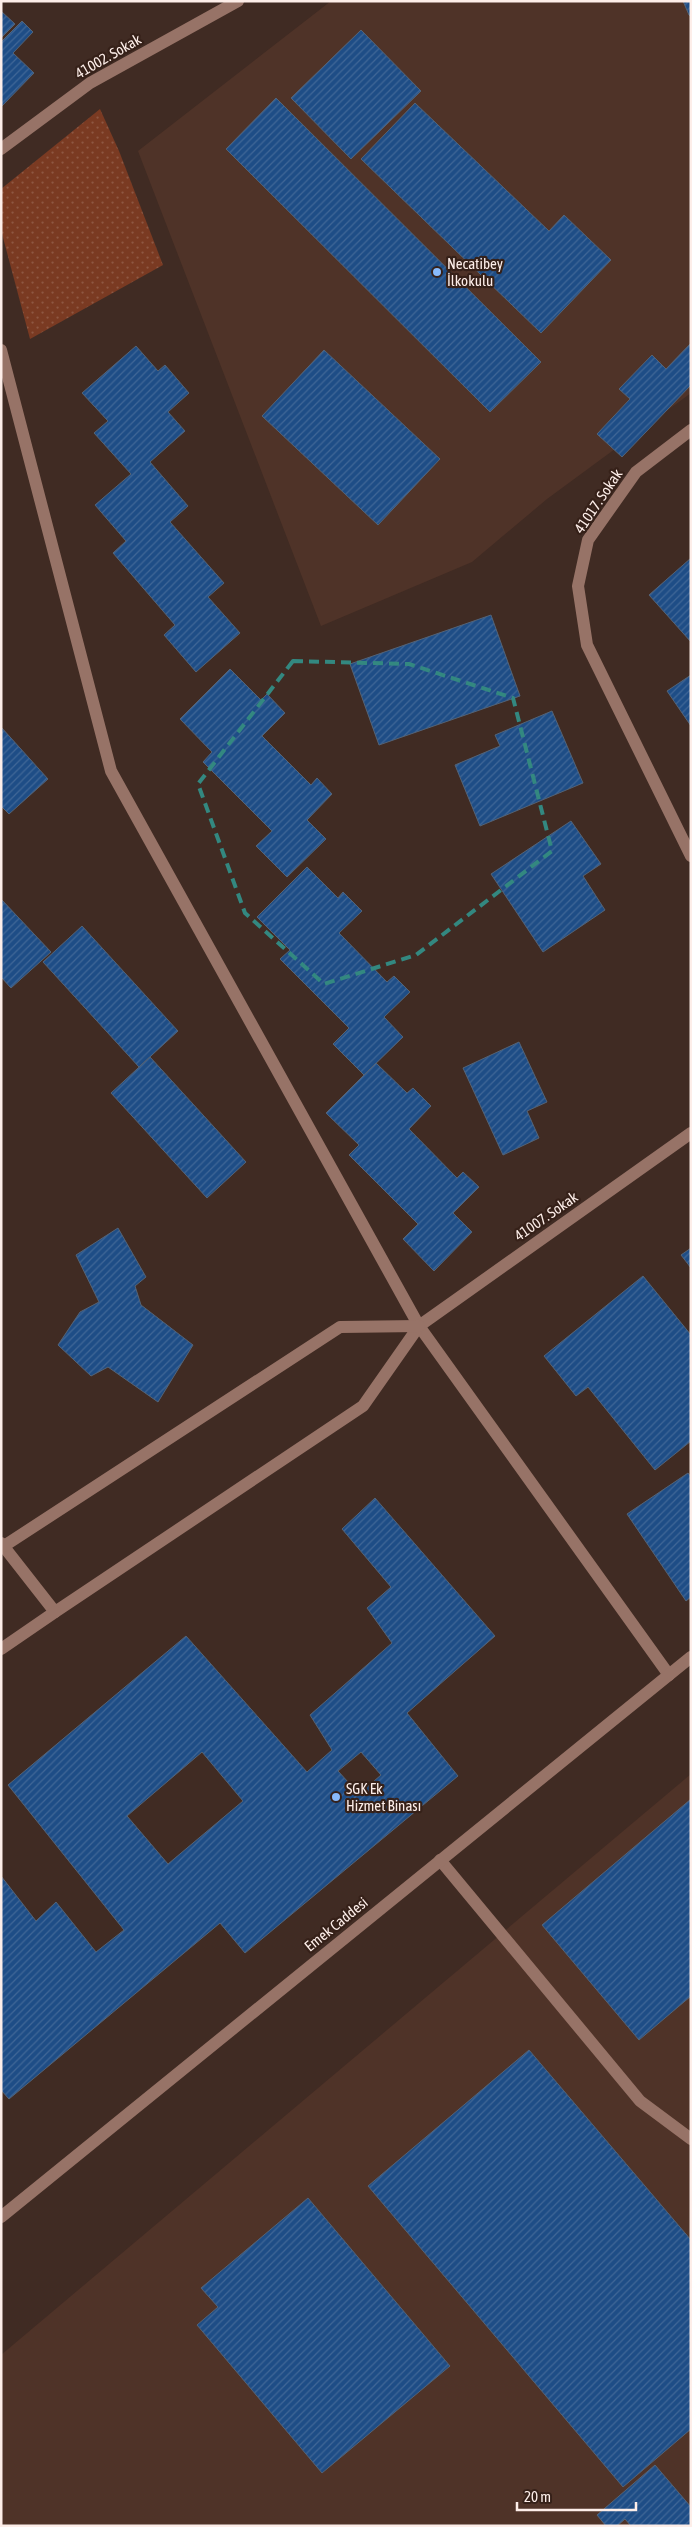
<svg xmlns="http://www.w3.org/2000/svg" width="692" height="2527" font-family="'Asap Condensed',sans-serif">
	<defs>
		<pattern id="park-dots" width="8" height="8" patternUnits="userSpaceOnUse" patternTransform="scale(1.25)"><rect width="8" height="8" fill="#7a3a22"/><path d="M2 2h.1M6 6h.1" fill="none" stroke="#8e5742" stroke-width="1.8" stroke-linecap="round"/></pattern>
		<pattern id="building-hatch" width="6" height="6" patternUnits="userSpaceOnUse" patternTransform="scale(1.25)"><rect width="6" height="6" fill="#1e4d86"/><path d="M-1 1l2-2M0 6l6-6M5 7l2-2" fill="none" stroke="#406797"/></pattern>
	</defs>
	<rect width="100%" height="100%" fill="#402b23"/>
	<g fill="#4f3328">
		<path d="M331 1H691V393L547 499 472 562 321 626 138 151Z"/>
		<path d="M691 1774V2526H1V2355Z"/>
	</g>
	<path fill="url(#park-dots)" d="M100 109 119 151 163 265 30 339 1 230V189Z"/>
	<g fill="url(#building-hatch)" stroke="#546376" fill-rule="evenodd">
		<path d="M683 1H691V17L689 15Z"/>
		<path d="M1 11 15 24 1 38Z"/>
		<path d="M22 21 33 32 13 53 34 73 1 107V42Z"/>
		<path d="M361 30 421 91 351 159 291 98Z"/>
		<path d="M276 98 541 362 490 412 226 149Z"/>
		<path d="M415 103 549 231 564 215 611 260 541 333 361 159Z"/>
		<path d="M691 343V385L622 457 597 434 630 399 619 389 652 355 666 369Z"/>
		<path d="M136 346 158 371 165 365 189 393 168 412 185 431 150 462 188 506 170 522 224 583 208 597 240 633 196 672 164 635 175 625 113 553 126 541 95 505 131 474 94 433 108 421 82 393Z"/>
		<path d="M324 350 440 459 378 525 262 416Z"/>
		<path d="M691 558V642L649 595Z"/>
		<path d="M491 615 520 696 379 745 350 664Z"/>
		<path d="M230 669 261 700 267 694 285 713 262 736 311 785 317 778 332 794 307 820 326 839 287 877 256 846 272 831 203 762 212 752 180 719Z"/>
		<path d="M691 675V726L667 691Z"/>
		<path d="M552 711 583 783 480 826 455 765 500 746 495 735Z"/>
		<path d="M1 727 48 779 9 814 1 806Z"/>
		<path d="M571 821 601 864 583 876 605 910 543 952 491 874Z"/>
		<path d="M307 867 338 898 343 892 362 911 339 933 387 982 394 976 410 992 384 1017 403 1037 364 1075 333 1044 349 1028 280 959 290 950 257 917Z"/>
		<path d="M1 899 51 952 11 988 1 977Z"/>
		<path d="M82 926 178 1031 139 1067 43 962Z"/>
		<path d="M519 1042 547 1102 527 1111 539 1138 503 1155 463 1068Z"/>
		<path d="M150 1057 246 1162 207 1198 111 1093Z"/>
		<path d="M376 1063 407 1093 413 1088 431 1106 409 1129 457 1178 463 1172 479 1187 453 1213 472 1232 434 1271 403 1239 418 1224 349 1155 359 1145 326 1113Z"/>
		<path d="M118 1228 146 1277 135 1286 141 1305 193 1345 158 1402 108 1367 91 1376 58 1345 80 1312 99 1302 76 1255Z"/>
		<path d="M691 1248V1268L681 1255Z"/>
		<path d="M643 1276 691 1335V1441L655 1470 588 1387 576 1396 544 1356Z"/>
		<path d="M688 1473 691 1477V1597L686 1601 627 1514Z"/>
		<path d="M375 1498 495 1636 407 1713 458 1776 245 1953 220 1923 9 2099 1 2090V1876L36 1921 56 1902 96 1952 124 1930 8 1785 186 1636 307 1772 332 1750 310 1715 392 1643 367 1608 391 1587 342 1529ZM202 1752 243 1801 168 1864 127 1816ZM361 1752 381 1775 359 1794 338 1771Z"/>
		<path d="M691 1799V1996L639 2040 542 1925Z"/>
		<path d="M529 2050 691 2240V2429L623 2487 368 2186Z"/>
		<path d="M308 2198 450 2366 322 2473 197 2325 218 2307 201 2288Z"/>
		<path d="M655 2465 691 2507V2526H631L625 2519 617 2526H606L597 2515Z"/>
	</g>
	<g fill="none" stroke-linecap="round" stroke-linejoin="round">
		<g stroke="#977367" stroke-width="12">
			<path d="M1 149 90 83 238 1"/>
			<path d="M1 350 111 771 419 1326 669 1675"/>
			<path d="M691 430 636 472 588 540 578 586 587 645 691 856"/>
			<path d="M1 1543 55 1612 363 1406 419 1326 691 1133"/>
			<path d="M4 1546 340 1327 419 1326"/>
			<path d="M1 1649 55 1612"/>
			<path d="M440 1860 640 2101 691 2139"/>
			<path d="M1 2217 691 1657"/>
		</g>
	</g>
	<path fill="none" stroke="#338880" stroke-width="4" stroke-dasharray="10 6" stroke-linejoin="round" d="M293 661 409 664 513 698 552 851 416 955 324 984 245 913 198 784Z"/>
	<g fill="#88bafc" stroke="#362119" stroke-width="2">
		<circle cx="437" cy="272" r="5"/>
		<circle cx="336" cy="1797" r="5"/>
	</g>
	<g text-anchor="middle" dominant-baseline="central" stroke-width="4.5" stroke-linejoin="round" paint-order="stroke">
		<g font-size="15" fill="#fdeee9" stroke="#362119">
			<text transform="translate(108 56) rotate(-30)">41002. Sokak</text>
			<text transform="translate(598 501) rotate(-56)">41017. Sokak</text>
			<text transform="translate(546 1216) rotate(-35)">41007. Sokak</text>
			<text transform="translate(336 1924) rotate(-39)">Emek Caddesi</text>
		</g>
		<g font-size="15" fill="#fdeee9" stroke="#362119" text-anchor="start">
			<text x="447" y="263">Necatibey<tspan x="447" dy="17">İlkokulu</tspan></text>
			<text x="346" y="1788">SGK Ek<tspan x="346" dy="17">Hizmet Binası</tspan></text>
		</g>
	</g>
	<rect width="692" height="2527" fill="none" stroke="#fdeee9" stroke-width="5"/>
	<path d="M517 2502v8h119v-8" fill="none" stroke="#fdeee9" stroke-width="2.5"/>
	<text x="524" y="2502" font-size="15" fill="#fdeee9" stroke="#362119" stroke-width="4" paint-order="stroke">20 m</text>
</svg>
